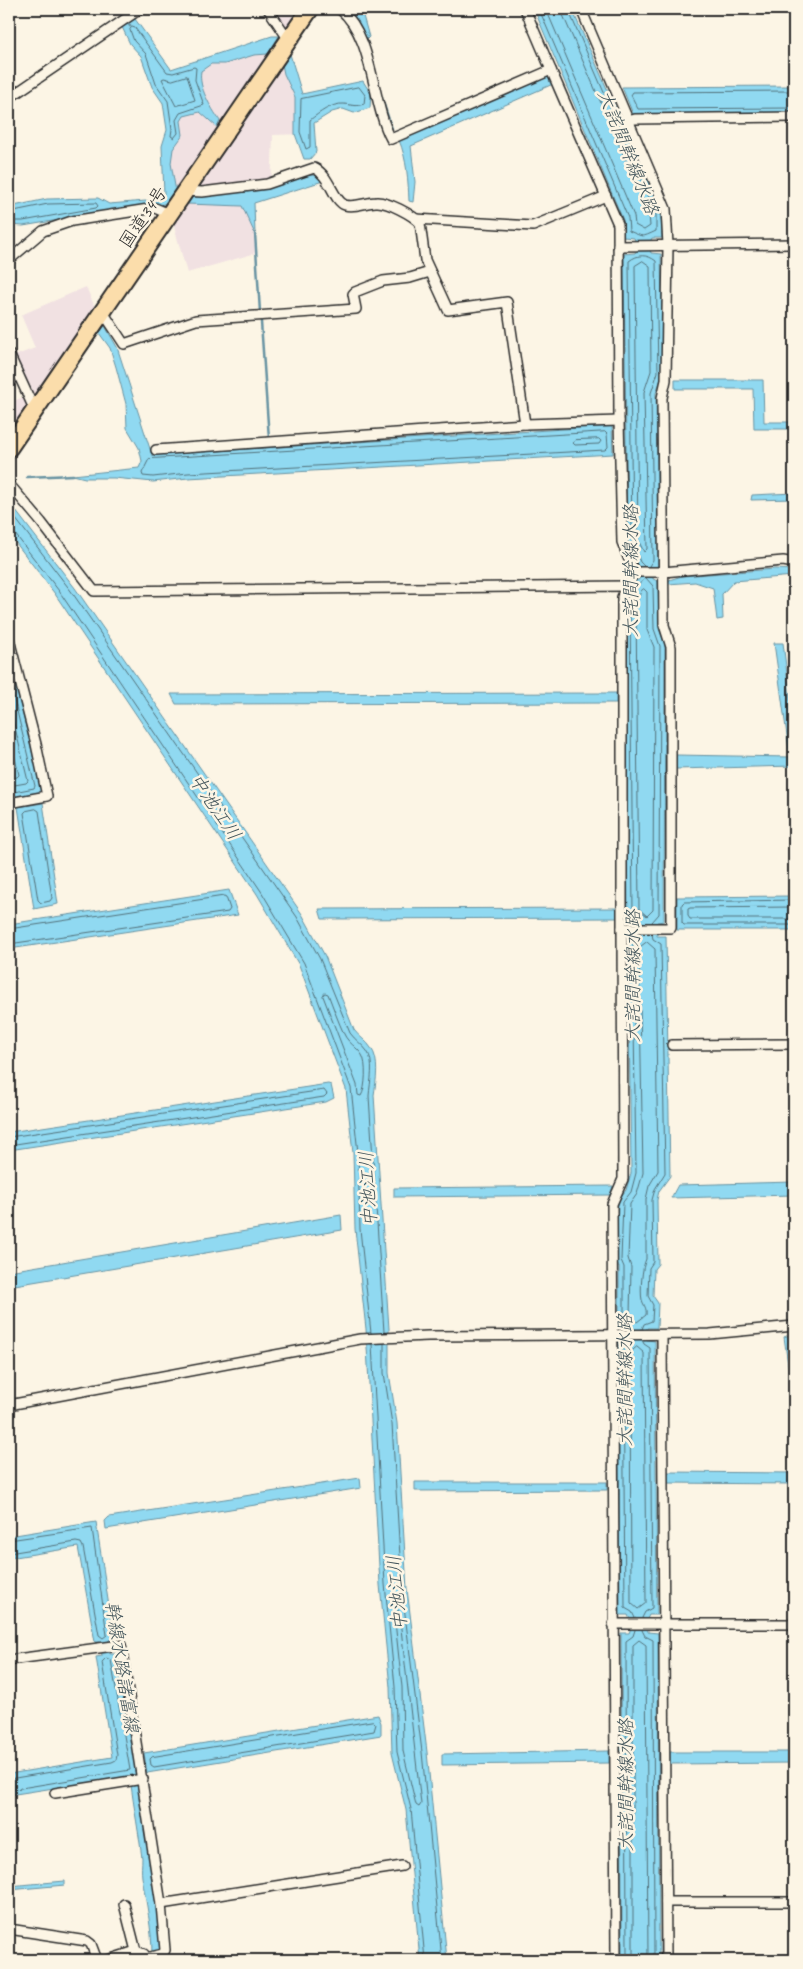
<svg xmlns="http://www.w3.org/2000/svg" width="803" height="1969" font-family="Caveat,'Klee One',sans-serif">
	<rect width="100%" height="100%" fill="#fcf5e5"/>
	<filter id="ink" filterUnits="userSpaceOnUse"><feTurbulence type="fractalNoise" baseFrequency=".02" numOctaves="2"/><feDisplacementMap in="SourceGraphic" scale="10" xChannelSelector="R" yChannelSelector="G"/><feConvolveMatrix kernelMatrix="1 2 1 2 8 2 1 2 1" color-interpolation-filters="sRGB"/></filter>
	<g filter="url(#ink)">
		<g fill="#f1e1e2">
			<path d="M265 9H302L284 35Z"/>
			<path d="M268 48 289 69 305 134 273 135 271 192 254 203 256 253 187 273 166 198 175 115 202 61Z"/>
			<path d="M86 287 97 312 9 435V403L28 395 12 357 35 348 21 315Z"/>
		</g>
		<g fill="#90d9f1" stroke="#6893a2">
			<path d="M348 9H361L369 37 367 39Z"/>
			<path d="M534 9H572L661 212 662 238H652L650 242H636L634 238 623 237V220Z"/>
			<path d="M135 19 171 69 272 36H279L268 54 254 55 225 64H211L201 71C198 88 211 107 220 121L217 127 200 112 184 116 181 121 183 135 173 149 171 163 176 192C170 202 167 206 154 204L23 226 9 225V207L47 199 98 198 109 204 158 200 164 194 162 146 167 130 163 103 152 87 141 56 130 44 122 27Z"/>
			<path d="M290 54 302 94 363 81 371 94 370 108 354 113 343 109 332 112 314 123 316 152 310 159H304L295 134V97L284 74 282 64Z"/>
			<path d="M550 76 553 84 411 146 415 182 413 202 409 201C408 179 407 160 399 140Z"/>
			<path d="M794 86V113L633 114 622 87Z"/>
			<path d="M310 175 319 176 323 181 254 203 255 234 242 206 187 204 189 198 268 188Z"/>
			<path d="M637 250H650L651 253 661 254 663 373 656 393 658 566 654 567 653 579 658 581 659 629 665 644 664 921 657 922V936H666L670 1176 659 1191 657 1200 658 1264 654 1269 653 1296 658 1303 657 1328H647V1340L655 1341 657 1615H649L647 1619 648 1632 658 1633 659 1960H622L621 1633H629C632 1627 631 1621 628 1615H620L618 1341H626L627 1328 619 1327V1266H616L618 1200 626 1190 631 1173 628 936H636V922H628L625 601 634 580H639V567H636L627 542 624 254 635 253Z"/>
			<path d="M105 326 117 347 152 455 612 426 613 454 188 478 153 482 114 478H85L73 475 139 468 142 461 139 448 127 428 126 404 116 367 110 348 99 333Z"/>
			<path d="M794 379V429H754L753 389H675V380H763L764 422H794Z"/>
			<path d="M794 493V499L751 500 752 495Z"/>
			<path d="M9 502 75 588 302 914 325 956 354 1030C359 1037 367 1041 371 1048 380 1060 376 1081 374 1095L389 1329V1373L397 1423 407 1589 427 1752 447 1960H420L406 1810 392 1753 390 1687 380 1585 366 1329 355 1229 353 1153 346 1089 299 965 257 894 55 594 9 534Z"/>
			<path d="M775 569 794 570V576L734 581 722 594 723 619 717 620 713 588 695 582 668 584 669 580 682 576Z"/>
			<path d="M774 643H783L791 705 794 708V766L676 769V755L790 757Z"/>
			<path d="M9 658 42 792 9 798Z"/>
			<path d="M616 693V703L176 704 171 694Z"/>
			<path d="M43 803 58 904 34 909 18 807Z"/>
			<path d="M229 890 238 915 9 949V924Z"/>
			<path d="M794 896V930H677V897Z"/>
			<path d="M618 908V918L322 919 319 909Z"/>
			<path d="M328 1084 331 1085 334 1098 326 1102 9 1150V1132Z"/>
			<path d="M794 1182V1195L671 1198 678 1185Z"/>
			<path d="M613 1186 610 1195 394 1197V1188Z"/>
			<path d="M341 1215 342 1230 9 1286V1271Z"/>
			<path d="M794 1333V1406L784 1337Z"/>
			<path d="M666 1472 794 1473V1484L666 1483Z"/>
			<path d="M360 1478 361 1488 106 1529 105 1521 109 1517Z"/>
			<path d="M415 1482H607V1490L415 1491Z"/>
			<path d="M96 1522 114 1639 109 1640 110 1654H116L137 1775 9 1795V1774L112 1757 96 1657 102 1656 100 1642H95L78 1547 9 1558V1536Z"/>
			<path d="M378 1715 381 1723V1735L147 1773 144 1753Z"/>
			<path d="M609 1751V1763L442 1765V1754Z"/>
			<path d="M670 1752H794V1763L670 1764Z"/>
			<path d="M139 1783 160 1924 162 1948 157 1953 152 1954C152 1928 146 1903 142 1877 141 1871 142 1864 142 1858 139 1833 134 1809 131 1785Z"/>
			<path d="M65 1881V1885L9 1890V1886Z"/>
		</g>
		<g fill="none" stroke-linecap="round" stroke-linejoin="round">
			<g stroke="#53717a" stroke-width="1">
				<path d="M539 9 628 218 629 231C644 237 641 238 656 231V213L568 9"/>
				<path d="M546 9 634 216 635 225 644 230 650 226 649 214 563 15 562 9"/>
				<path d="M132 27 135 28 167 72 173 73 194 67 196 68 195 80 204 105 180 113 176 120 178 133 174 138 171 136 172 129 168 101 156 84 146 54 134 41 130 30Z"/>
				<path d="M187 76 195 100 176 106 162 79 164 78 172 80Z"/>
				<path d="M359 87 365 95 364 104C355 107 353 105 344 104 332 103 319 113 310 120V147L306 149 300 132 301 99Z"/>
				<path d="M794 91 633 92 631 95 638 109 794 108"/>
				<path d="M9 212 48 204 96 203 98 206 96 208 23 221H9"/>
				<path d="M643 261 650 266 651 371 644 392 647 549 644 552 638 540 635 266Z"/>
				<path d="M605 432 607 434 608 447 605 450 188 473 153 477 143 476 142 473 149 459Z"/>
				<path d="M599 439 601 441 599 444 575 445 573 443 575 440Z"/>
				<path d="M9 510 71 591 297 917 320 959 350 1033C355 1040 363 1045 367 1051 375 1062 370 1082 369 1096L384 1332"/>
				<path d="M9 532 15 534 59 591 261 891 304 963 351 1088 358 1153 360 1229 371 1333"/>
				<path d="M644 566 640 562 632 541 629 261C638 254 647 254 656 261L658 372 651 393 653 560 649 566"/>
				<path d="M644 589 647 592V630L654 647 653 910 647 916 639 909 636 604 641 591Z"/>
				<path d="M9 678 35 786 34 788 9 793"/>
				<path d="M9 703 28 781 26 783 9 786"/>
				<path d="M9 733 19 775 17 777 9 779"/>
				<path d="M36 809 39 811 52 898 50 901 41 903 38 900 24 813 26 811Z"/>
				<path d="M794 900 684 902 682 904V923L684 925H794"/>
				<path d="M794 907 690 908 688 909V916L690 919H794"/>
				<path d="M641 922 639 918 633 914 630 603 637 586 646 578 653 586 654 629 660 646 659 914 652 922"/>
				<path d="M9 929 224 896 226 897 230 909 228 912 9 944"/>
				<path d="M647 942 655 949 658 1171 649 1186 646 1199V1259C642 1267 640 1291 642 1300 644 1306 647 1308 646 1315L637 1322 630 1316 631 1267 628 1258 630 1204 637 1194 643 1173 639 948Z"/>
				<path d="M325 993 328 994C333 1007 338 1021 344 1034 348 1043 357 1047 362 1055 367 1062 366 1089 361 1096L358 1095 357 1085 323 996Z"/>
				<path d="M9 1137 324 1090 327 1094 324 1097 9 1145"/>
				<path d="M632 1329 630 1325 624 1321V1267L621 1260 623 1202 631 1192 636 1173 633 944 640 939 641 934"/>
				<path d="M642 1329 644 1324 652 1321 653 1305 648 1296 649 1268 653 1262 652 1200 655 1189 665 1173 661 944 653 939 652 934"/>
				<path d="M631 1340 623 1348 625 1608 632 1612 635 1618"/>
				<path d="M642 1340 644 1344 650 1348 652 1608 645 1612 642 1618"/>
				<path d="M372 1344 385 1584 395 1687 397 1752 411 1809 425 1960"/>
				<path d="M384 1344V1373L392 1424 402 1590 422 1752 442 1960"/>
				<path d="M637 1347 644 1353 646 1603 638 1609 631 1603 630 1353Z"/>
				<path d="M9 1540 92 1528 107 1635 103 1638 99 1635 83 1547 81 1543 76 1542 9 1553"/>
				<path d="M396 1609 399 1611 421 1804 419 1807 416 1805 403 1751 402 1687 394 1612Z"/>
				<path d="M642 1630 645 1636 653 1640 654 1960"/>
				<path d="M373 1721 376 1724 374 1731 154 1767 151 1765 150 1759 152 1757Z"/>
				<path d="M9 1779 112 1762 116 1760 117 1755 102 1662 106 1658 111 1660 130 1770 9 1790"/>
				<path d="M627 1960 626 1641 633 1636 635 1630"/>
				<path d="M633 1960V1645L639 1640 646 1645 648 1960"/>
			</g>
			<g stroke="#6893a2" stroke-width="2.5">
				<path d="M118 9 130 26"/>
				<path d="M366 38 369 50"/>
				<path d="M382 99 392 129"/>
				<path d="M255 233 260 312"/>
				<path d="M261 322 269 439"/>
				<path d="M27 477 73 475"/>
			</g>
			<defs>
				<g id="street">
					<path d="M268 9 289 40"/>
					<path d="M340 9C374 37 371 101 391 139L551 70 618 224 619 421 622 542 634 572 622 597V928"/>
					<path d="M525 9 551 70"/>
					<path d="M581 9 666 209 668 245 666 380 662 398 664 625 671 647V928H622L623 1179 612 1204 616 1960"/>
					<path d="M9 98 140 9"/>
					<path d="M628 121 635 119 794 117"/>
					<path d="M185 191 202 192 267 184 314 168C330 175 333 201 345 205 355 208 366 202 376 202 387 201 413 215 420 223L425 260 448 310 507 302 525 424 619 421"/>
					<path d="M416 219 533 226 606 196"/>
					<path d="M618 246 794 244"/>
					<path d="M9 260 43 231 72 221 155 208 169 214"/>
					<path d="M103 312 124 344 196 320 356 309 353 294 355 292 383 281 410 278 430 272"/>
					<path d="M9 354 35 411"/>
					<path d="M156 450 525 424"/>
					<path d="M9 484 41 522 94 591 627 586"/>
					<path d="M634 572H663L783 561 794 563"/>
					<path d="M9 639 36 744 47 796 9 803"/>
					<path d="M672 1045 794 1044"/>
					<path d="M662 1335 666 1960"/>
					<path d="M9 1405 360 1339 428 1336 710 1334 794 1326"/>
					<path d="M613 1624H794"/>
					<path d="M9 1660 121 1645 161 1904 165 1950 163 1954 146 1958 144 1954 136 1951 108 1960"/>
					<path d="M55 1793 143 1779"/>
					<path d="M666 1902H794"/>
					<path d="M124 1904 136 1951"/>
					<path d="M161 1904 402 1866"/>
					<path d="M9 1929 87 1941 91 1944 97 1960"/>
				</g>
				<path id="highway" d="M9 448 310 9"/>
			</defs>
			<use href="#street" stroke="#2b2b2b" stroke-width="12"/>
			<use href="#highway" stroke="#2b2b2b" stroke-width="20"/>
			<use href="#street" stroke="#fcf5e5" stroke-width="9"/>
			<use href="#highway" stroke="#fbddab" stroke-width="16"/>
		</g>
	</g>
	<g text-anchor="middle" dominant-baseline="central" stroke-width="5" stroke-linejoin="round" paint-order="stroke">
		<g font-size="18" fill="#2b2b2b" stroke="#fcf5e5">
			<text transform="translate(143 217) rotate(-56)">国道34号</text>
		</g>
		<g font-size="19" font-style="italic" fill="#44565c" stroke="#fcf5e5">
			<text transform="translate(628 152) rotate(68)">大詫間幹線水路</text>
			<text transform="translate(631 571) rotate(-90)">大詫間幹線水路</text>
			<text transform="translate(215 807) rotate(56)">中池江川</text>
			<text transform="translate(633 976) rotate(-90)">大詫間幹線水路</text>
			<text transform="translate(368 1189) rotate(-93)">中池江川</text>
			<text transform="translate(625 1380) rotate(-90)">大詫間幹線水路</text>
			<text transform="translate(397 1593) rotate(-95)">中池江川</text>
			<text transform="translate(122 1667) rotate(81)">幹線水路諸富線</text>
			<text transform="translate(626 1785) rotate(-90)">大詫間幹線水路</text>
		</g>
	</g>
	<rect width="803" height="1969" fill="none" stroke="#fcf5e5" stroke-width="30"/>
	<rect x="15" y="15" width="773" height="1939" fill="none" stroke="#2b2b2b" stroke-width="2" filter="url(#ink)"/>
</svg>
